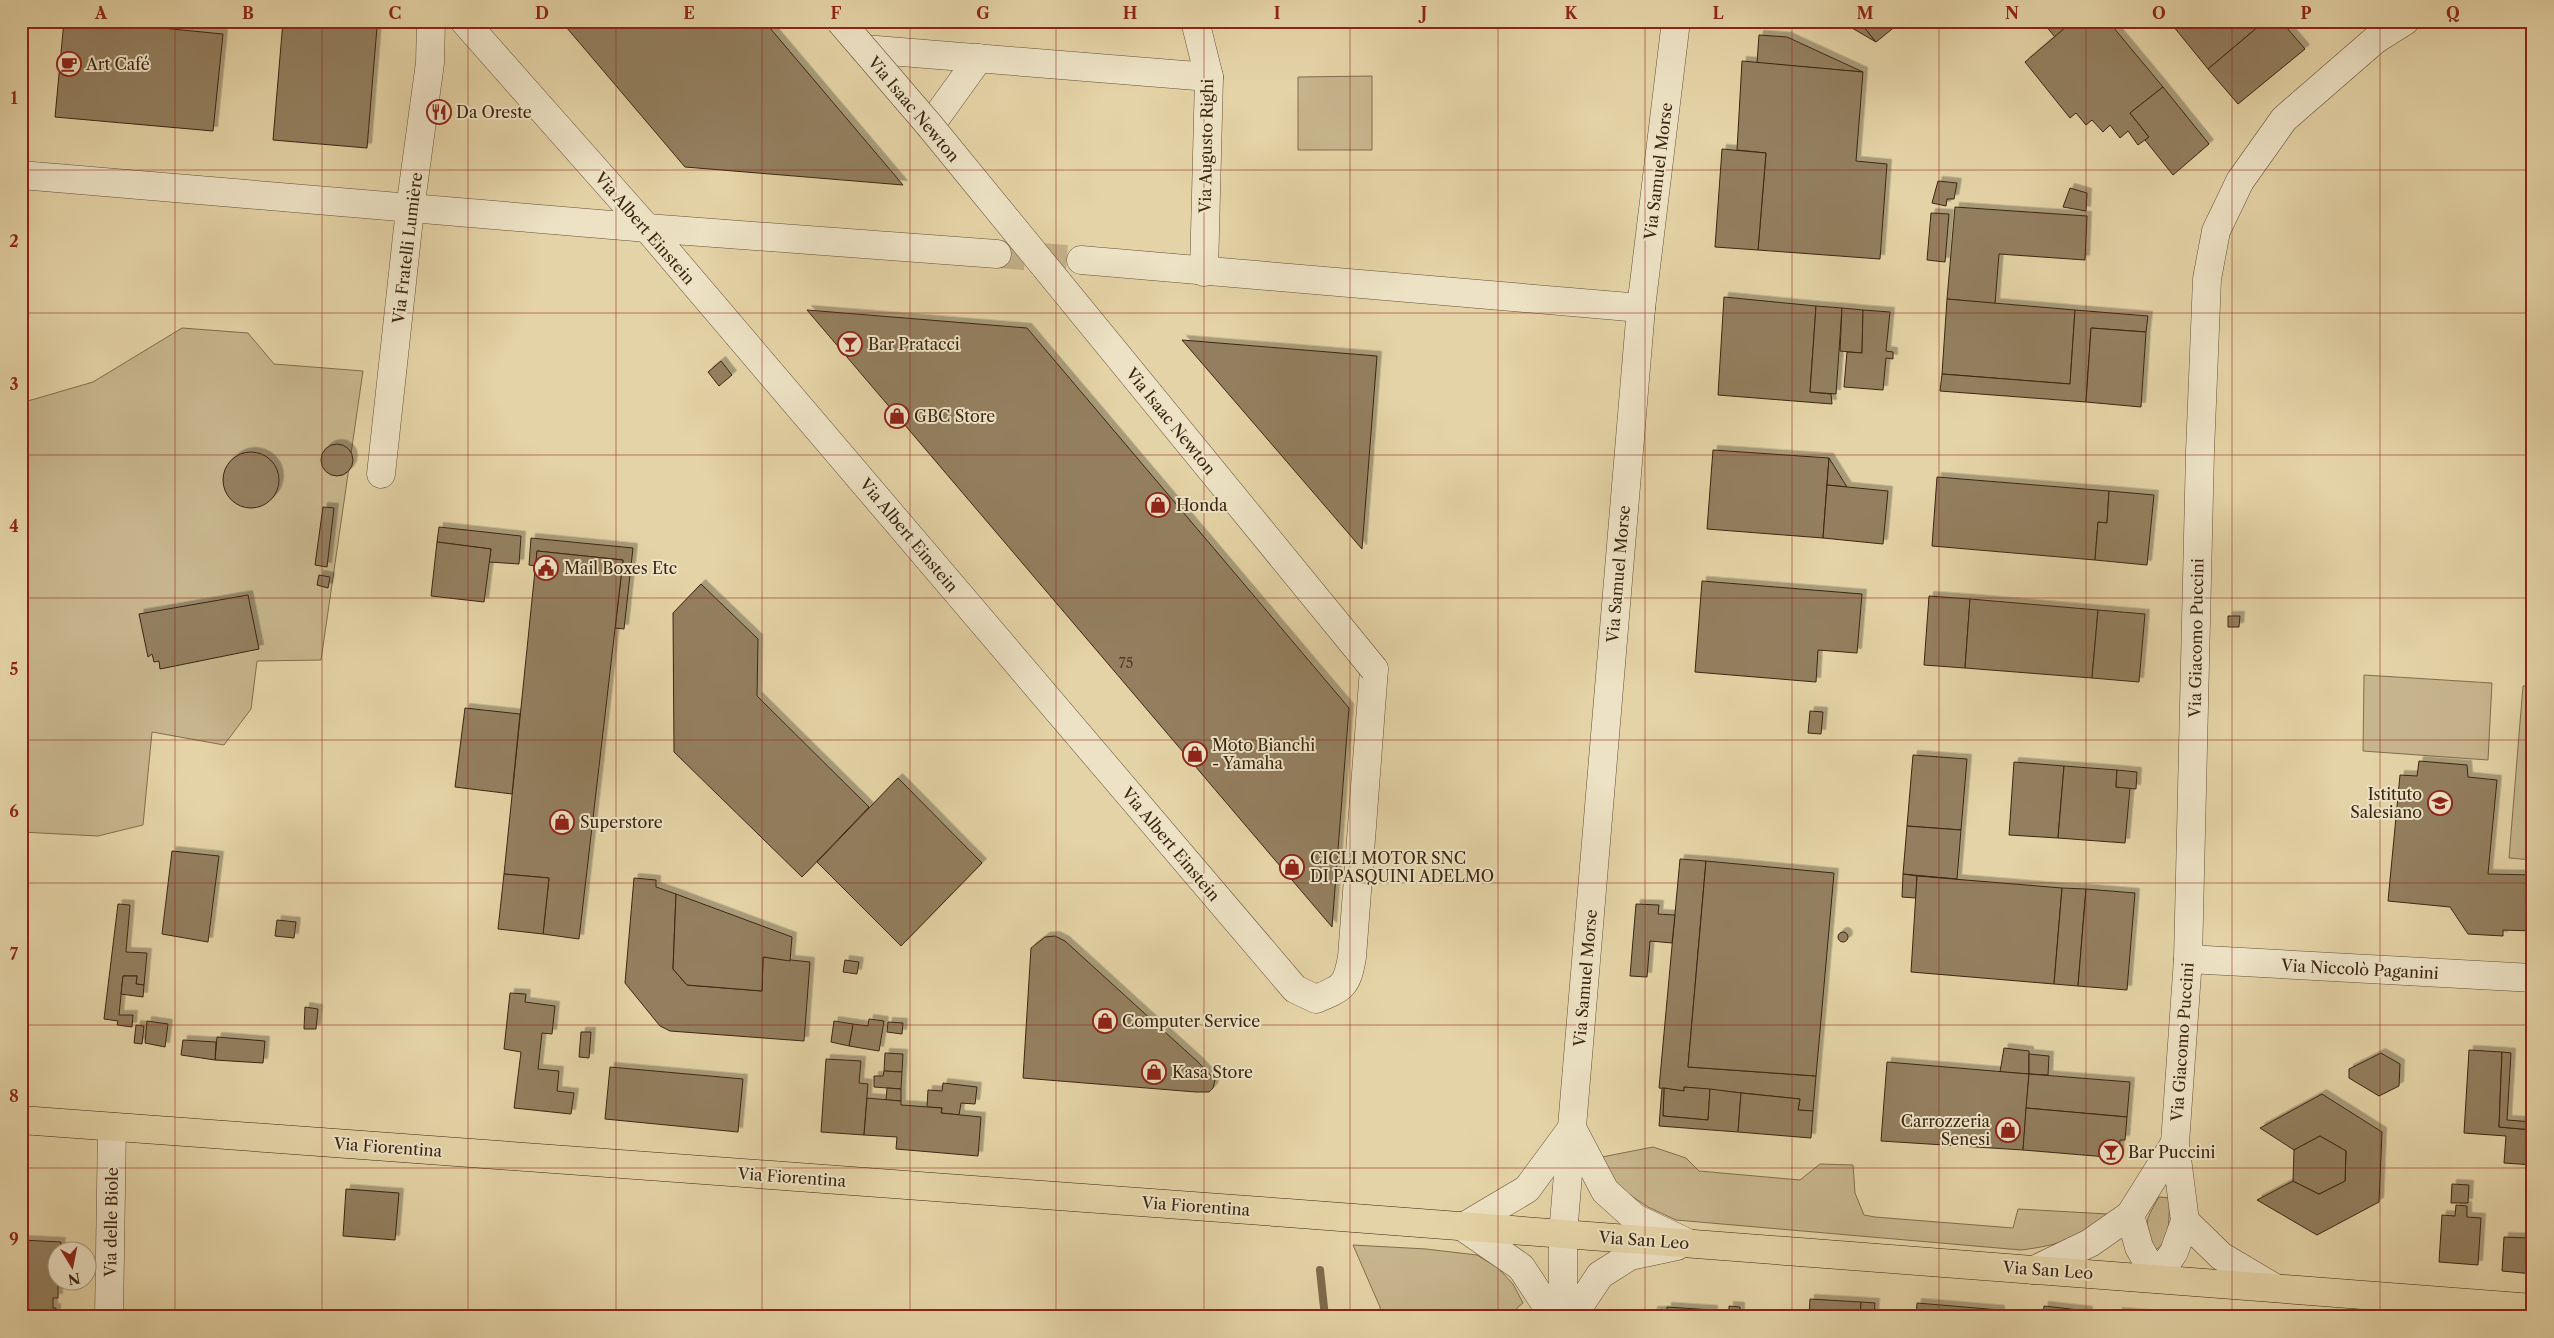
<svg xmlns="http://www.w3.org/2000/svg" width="2554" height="1338" font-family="'Libre Caslon Text',serif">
	<defs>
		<filter id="shadow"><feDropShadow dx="4.5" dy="-4.5" stdDeviation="0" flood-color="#0004"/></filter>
	</defs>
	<rect width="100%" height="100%" fill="#e4d3a6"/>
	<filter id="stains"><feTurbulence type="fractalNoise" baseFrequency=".004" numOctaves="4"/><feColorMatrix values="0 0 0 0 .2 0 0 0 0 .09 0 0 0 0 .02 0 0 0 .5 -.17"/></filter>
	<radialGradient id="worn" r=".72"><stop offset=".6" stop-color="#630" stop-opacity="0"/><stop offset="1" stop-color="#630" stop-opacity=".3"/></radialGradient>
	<g fill="#c7b58d" stroke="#816d4f">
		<path d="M1372 76V150H1298V77Z"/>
		<path d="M182 328 248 333 274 364 363 371 321 660 257 661 251 709 224 745 152 732 143 825 98 836 21 832V403L93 382Z"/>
		<path d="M2364 675 2492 683 2488 760 2363 751Z"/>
		<path d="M2523 686H2533V860L2509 858Z"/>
		<path d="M1653 1147 1686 1158 1699 1171 1800 1180 1820 1164 1853 1165 1855 1193 1864 1215 1875 1217 2013 1228 2018 1209 2108 1214C2076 1239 2061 1245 2021 1250L1676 1220 1648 1207 1621 1189 1597 1158Z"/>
		<path d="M2159 1197 2170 1198C2168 1215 2172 1242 2155 1250 2144 1222 2144 1223 2159 1197Z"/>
		<path d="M1353 1245 1426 1249 1477 1255 1498 1268 1513 1284 1523 1303 1517 1308 1519 1317H1381L1380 1307Z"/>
	</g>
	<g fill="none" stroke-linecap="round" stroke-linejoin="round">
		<path stroke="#7e6a4c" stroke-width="8" d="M1320 1270 1325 1317"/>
	</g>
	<g fill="#937f5e" stroke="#3b2511" filter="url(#shadow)">
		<path d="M64 21H90L223 34 213 131 55 117Z"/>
		<path d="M283 21 377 27 367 148 273 140Z"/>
		<path d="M561 21H764L903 185 685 167Z"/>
		<path d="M1840 21H1859L1876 42Z"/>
		<path d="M1859 21H1902L1876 42Z"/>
		<path d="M2050 21H2065L2069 25 2055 37 2045 25Z"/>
		<path d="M2073 21H2108L2163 87 2130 113 2149 137 2138 145 2128 131 2120 138 2110 125 2103 132 2092 120 2086 125 2076 113 2070 118 2025 62Z"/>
		<path d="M2169 21H2265L2208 69Z"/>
		<path d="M2265 21H2281L2305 49 2238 104 2208 69Z"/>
		<path d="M1759 35 1787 37 1863 72 1757 63Z"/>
		<path d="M1742 61 1863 72 1856 161 1887 164 1880 259 1758 250 1766 153 1737 150Z"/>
		<path d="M2163 87 2209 144 2173 175 2145 140 2149 137 2130 113Z"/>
		<path d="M1722 149 1766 153 1758 250 1715 247Z"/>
		<path d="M1938 181 1957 183 1954 199H1947L1946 206 1932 203Z"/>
		<path d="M2070 188 2087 193 2086 211 2063 207Z"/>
		<path d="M1955 207 2087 216 2085 260 1999 254 1995 304 1947 299Z"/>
		<path d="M1931 213 1949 214 1945 262 1927 260Z"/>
		<path d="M1724 297 1816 306 1810 392 1831 394 1832 404 1718 395Z"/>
		<path d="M1947 299 2075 310 2070 384 1942 374Z"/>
		<path d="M1816 306 1842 308 1836 394 1810 392Z"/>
		<path d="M1842 308 1863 310 1862 353 1840 351Z"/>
		<path d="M807 310 1027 328 1349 708 1332 927Z"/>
		<path d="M1863 310 1890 312 1886 351 1893 352V359L1886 358 1883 390 1844 387 1847 352 1862 353Z"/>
		<path d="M2075 310 2148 316 2146 332 2091 328 2086 402 1940 391 1942 374 2070 384Z"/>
		<path d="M2091 328 2146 332 2141 407 2086 402Z"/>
		<path d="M1182 340 1377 356 1362 549Z"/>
		<path d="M721 361 732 375 719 386 708 372Z"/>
		<circle cx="337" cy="460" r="16"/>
		<path d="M1713 450 1829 458 1823 538 1707 529Z"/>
		<circle cx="251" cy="480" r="28"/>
		<path d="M1829 458 1847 487 1827 485Z"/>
		<path d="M1937 477 2109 491 2107 523 2098 522 2095 560 1932 546Z"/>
		<path d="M1827 485 1888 491 1883 544 1823 538Z"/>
		<path d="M2109 491 2154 495 2147 565 2095 560 2098 522 2107 523Z"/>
		<path d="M323 507 334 508 327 567 315 565Z"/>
		<path d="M439 527 521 536 519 564 489 562 491 549 437 542Z"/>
		<path d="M531 538 633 548 624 629 615 628 623 560 537 551 536 566 529 565Z"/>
		<path d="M437 542 491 549 484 602 431 596Z"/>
		<path d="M537 551 623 560 579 939 543 934 549 878 504 874Z"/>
		<path d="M319 575 330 577 328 588 317 585Z"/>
		<path d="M1702 581 1862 594 1857 653 1818 650 1816 682 1695 672Z"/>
		<path d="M701 584 758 639 757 696 869 807 802 877 674 752 673 613Z"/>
		<path d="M248 595 259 649 160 669 159 661 154 662 152 654 148 657 139 614Z"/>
		<path d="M1929 596 1970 599 1965 668 1924 665Z"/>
		<path d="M1970 599 2098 610 2092 678 1965 668Z"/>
		<path d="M2098 610 2145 614 2139 682 2092 678Z"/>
		<path d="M2228 616H2240L2239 627H2228Z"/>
		<path d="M465 708 520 714 512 794 455 787Z"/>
		<path d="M1810 711 1823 712 1821 734 1808 733Z"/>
		<path d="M1913 755 1967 759 1961 830 1907 826Z"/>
		<path d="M2419 761 2467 765 2468 777 2497 780 2488 874 2533 875V931L2503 930V936L2468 934 2450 907 2388 901 2400 775 2417 776Z"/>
		<path d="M2014 762 2064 766 2058 838 2009 835Z"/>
		<path d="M2064 766 2117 770 2116 787 2130 788 2125 843 2058 838Z"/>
		<path d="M2117 770 2137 772 2136 789 2116 787Z"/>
		<path d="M898 778 982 863 901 946 817 862Z"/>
		<path d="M1907 826 1961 830 1957 879 1903 874Z"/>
		<path d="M172 851 219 856 208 942 162 934Z"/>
		<path d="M1680 859 1706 861 1688 1067 1816 1076 1813 1111 1798 1110 1800 1099 1684 1087V1091L1659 1088Z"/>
		<path d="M1706 861 1834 873 1816 1076 1688 1067Z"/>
		<path d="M504 874 549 878 543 934 498 929Z"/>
		<path d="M1903 874 1917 876 1916 898 1902 897Z"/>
		<path d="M1917 876 2062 888 2054 984 1911 972Z"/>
		<path d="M634 878 656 880V887L676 894 673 969 687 985 762 991 763 957 810 962 804 1041 670 1031 660 1026 625 983Z"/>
		<path d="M2062 888 2086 889 2078 986 2054 984Z"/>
		<path d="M2086 889 2135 893 2127 990 2078 986Z"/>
		<path d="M676 894 792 937 790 961 763 957 762 991 687 985 673 969Z"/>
		<path d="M118 904 130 905 126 952 147 953 144 985 136 984 137 976H123L119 1015H133L132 1027 117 1025 118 1021 104 1019Z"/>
		<path d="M1636 904 1659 905 1658 914 1675 915 1672 943 1650 941 1647 977 1630 976Z"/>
		<path d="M277 920 296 922 294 938 275 936Z"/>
		<circle cx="1843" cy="937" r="5"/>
		<path d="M1055 936 1065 941 1198 1062 1215 1080 1213 1088 1209 1092H1196L1023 1078 1031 948 1045 937Z"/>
		<path d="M845 960 859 962 857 974 843 972Z"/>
		<path d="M123 976H137L136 984 144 985 143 997 121 994Z"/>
		<path d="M510 993 526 994 525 1002 555 1006 552 1034 542 1033 538 1069 559 1071 557 1091 574 1093 571 1114 514 1108 521 1052 504 1049Z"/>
		<path d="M305 1007 318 1009 316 1029H304Z"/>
		<path d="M869 1019 884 1021 879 1051 849 1046 853 1024 868 1026Z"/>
		<path d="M147 1021 168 1024 165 1047 145 1043Z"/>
		<path d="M834 1021 853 1024 849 1046 831 1042Z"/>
		<path d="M888 1022 903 1023 902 1034 887 1032Z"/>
		<path d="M136 1025 144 1026 142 1044 134 1043Z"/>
		<path d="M581 1032H591L589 1058 579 1057Z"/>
		<path d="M217 1037 265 1041 263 1063 215 1060Z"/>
		<path d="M183 1040 216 1042 215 1060 181 1055Z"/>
		<path d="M2004 1048 2029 1051V1074L2000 1072Z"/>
		<path d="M2469 1050 2502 1052 2499 1127 2533 1130V1165L2504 1163 2506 1136 2464 1133Z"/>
		<path d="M2502 1052 2511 1053 2507 1120 2533 1122V1130L2499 1127Z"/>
		<path d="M885 1053 903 1054 902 1072 884 1071Z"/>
		<path d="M2381 1053 2400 1064 2399 1086 2379 1096 2349 1078V1069Z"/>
		<path d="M2029 1054 2049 1056 2048 1075 2029 1074Z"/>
		<path d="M826 1059 861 1061 859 1083 868 1084 864 1135 821 1132Z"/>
		<path d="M1887 1062 2029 1074 2023 1150 1881 1141Z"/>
		<path d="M610 1067 743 1079 738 1132 605 1119Z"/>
		<path d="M884 1071 902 1072 901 1089 874 1087V1076H883Z"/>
		<path d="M2029 1074 2130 1082 2127 1117 2026 1108Z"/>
		<path d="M943 1083 977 1087 975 1104 961 1103 959 1115 941 1113 942 1108 927 1107 928 1090 942 1091Z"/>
		<path d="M1684 1087 1710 1089 1708 1120 1663 1116 1664 1088 1684 1091Z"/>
		<path d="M887 1088 901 1089V1101L886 1100Z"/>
		<path d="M1662 1088H1664L1663 1116 1708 1120 1710 1089 1741 1093 1738 1132 1659 1126Z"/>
		<path d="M1741 1093 1800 1099 1798 1110 1813 1111 1811 1138 1738 1132Z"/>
		<path d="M2322 1094 2382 1132 2379 1202 2317 1235 2257 1200 2293 1181 2319 1194 2345 1181 2346 1151 2320 1136 2294 1150 2260 1128Z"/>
		<path d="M867 1098 901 1101V1105L942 1108 941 1113 981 1117 978 1156 896 1149 897 1137 864 1135Z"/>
		<path d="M2026 1108 2127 1117 2125 1140H2120L2119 1158 2023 1150Z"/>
		<path d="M2320 1136 2346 1151 2345 1181 2319 1194 2293 1181 2294 1150Z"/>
		<path d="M2452 1184 2469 1185 2468 1203H2451Z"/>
		<path d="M346 1189 399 1193 395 1240 343 1236Z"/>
		<path d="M2456 1205 2467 1206V1217L2481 1218 2478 1265 2439 1262 2442 1215 2455 1216Z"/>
		<path d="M2528 1229H2533V1254H2526Z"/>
		<path d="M2504 1237 2527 1238 2526 1254H2533V1274L2502 1271Z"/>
		<path d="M21 1240 61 1242 60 1250H58V1298H53V1308H56V1317H21Z"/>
		<path d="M1810 1299 1861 1302 1860 1317H1809Z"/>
		<path d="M1861 1302 1875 1303 1874 1317H1860Z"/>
		<path d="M1917 1303 2000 1310V1317H1916Z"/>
		<path d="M1729 1306 1740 1307V1317H1729Z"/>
		<path d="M2044 1306 2088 1311V1317H2043Z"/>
		<path d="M1667 1307 1713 1310V1317H1653V1311H1667Z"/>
		<path d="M2118 1312 2163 1316V1317H2118Z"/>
	</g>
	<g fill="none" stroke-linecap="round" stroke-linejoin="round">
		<path stroke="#c2b088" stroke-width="28" stroke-dasharray="28 14" stroke-linecap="butt" d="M997 254 1081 260"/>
		<defs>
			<g id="minor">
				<path d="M464 21 647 228 1295 989 1316 999C1343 988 1347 986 1352 957L1374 669"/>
				<path d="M1195 21 1209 77 1204 272"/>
				<path d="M864 49 1209 77"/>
				<path d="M930 126 979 58"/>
				<path d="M21 175 647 228 997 254"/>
				<path d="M1081 260 1641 308"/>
				<path d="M381 474 410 209 430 63 431 21"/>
				<path d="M2188 959 2533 978"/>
				<path d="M2175 1143 2185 1221 2174 1252 2156 1278 2139 1247 2130 1215 2175 1143 2188 959 2200 452 2207 279 2216 231 2240 181 2284 119 2375 40 2405 21"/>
				<path d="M2185 1221 2221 1256 2275 1288"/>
				<path d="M2034 1270 2090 1243 2130 1215"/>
				<path d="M109 1317 112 1127"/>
				<path d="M1554 1317 1521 1267 1463 1227 1527 1189 1572 1128 1605 1191 1635 1218 1688 1243"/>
				<path d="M1563 1317V1234L1641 308 1676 21"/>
				<path d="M1572 1317 1600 1275 1630 1256 1677 1246"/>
			</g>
			<path id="major" d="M21 1120 1288 1213 2533 1308"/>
		</defs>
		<use href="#minor" stroke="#655036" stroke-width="29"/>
		<use href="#major" stroke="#3b2511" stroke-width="29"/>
		<use href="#minor" stroke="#ede2c5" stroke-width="28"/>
		<use href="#major" stroke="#e4d3a6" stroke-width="28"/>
		<defs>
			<path id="minor-bridge" d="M840 21 930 126 1374 669"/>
		</defs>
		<use href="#minor-bridge" stroke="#655036" stroke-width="29" stroke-linecap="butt"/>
		<use href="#minor-bridge" stroke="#ede2c5" stroke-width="28"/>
	</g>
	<path fill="none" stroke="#8f2418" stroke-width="1" stroke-opacity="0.55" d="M175 21V1317M322 21V1317M468 21V1317M616 21V1317M762 21V1317M910 21V1317M1056 21V1317M1204 21V1317M1350 21V1317M1498 21V1317M1645 21V1317M1792 21V1317M1939 21V1317M2086 21V1317M2232 21V1317M2380 21V1317M21 170H2533M21 313H2533M21 455H2533M21 598H2533M21 740H2533M21 883H2533M21 1025H2533M21 1168H2533"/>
	<defs>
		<symbol id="cafe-ring" viewBox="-11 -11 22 22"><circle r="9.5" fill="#ede2c5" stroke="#8f2418" stroke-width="1.5"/><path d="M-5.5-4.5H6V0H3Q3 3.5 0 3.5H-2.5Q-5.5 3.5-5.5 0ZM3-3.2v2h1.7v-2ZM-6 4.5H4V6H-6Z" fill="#8f2418"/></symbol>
		<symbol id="restaurant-ring" viewBox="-11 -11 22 22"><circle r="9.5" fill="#ede2c5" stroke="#8f2418" stroke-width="1.5"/><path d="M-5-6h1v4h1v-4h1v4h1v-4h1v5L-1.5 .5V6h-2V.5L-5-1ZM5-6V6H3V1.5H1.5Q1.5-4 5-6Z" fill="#8f2418"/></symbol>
		<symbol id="bar-ring" viewBox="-11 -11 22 22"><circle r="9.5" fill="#ede2c5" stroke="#8f2418" stroke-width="1.5"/><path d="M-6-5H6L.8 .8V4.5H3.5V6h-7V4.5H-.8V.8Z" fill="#8f2418"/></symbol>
		<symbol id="shop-ring" viewBox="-11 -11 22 22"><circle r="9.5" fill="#ede2c5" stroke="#8f2418" stroke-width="1.5"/><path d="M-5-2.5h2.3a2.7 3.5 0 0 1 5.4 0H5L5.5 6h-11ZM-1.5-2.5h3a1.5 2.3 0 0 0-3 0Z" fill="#8f2418"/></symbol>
		<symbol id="civic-ring" viewBox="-11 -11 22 22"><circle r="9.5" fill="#ede2c5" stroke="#8f2418" stroke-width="1.5"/><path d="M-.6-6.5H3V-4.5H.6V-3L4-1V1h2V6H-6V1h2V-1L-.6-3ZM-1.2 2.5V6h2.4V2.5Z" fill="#8f2418"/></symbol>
		<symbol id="school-ring" viewBox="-11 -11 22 22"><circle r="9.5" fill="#ede2c5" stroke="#8f2418" stroke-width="1.5"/><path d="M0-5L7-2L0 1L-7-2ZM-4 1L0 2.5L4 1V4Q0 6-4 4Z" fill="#8f2418"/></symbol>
	</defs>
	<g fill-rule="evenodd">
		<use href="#cafe-ring" x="55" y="50" width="28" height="28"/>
		<use href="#restaurant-ring" x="425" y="98" width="28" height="28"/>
		<use href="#bar-ring" x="836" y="330" width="28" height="28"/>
		<use href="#shop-ring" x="883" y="402" width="28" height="28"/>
		<use href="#shop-ring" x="1144" y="491" width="28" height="28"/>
		<use href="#civic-ring" x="532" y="554" width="28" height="28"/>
		<use href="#shop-ring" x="1181" y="740" width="28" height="28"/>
		<use href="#school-ring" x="2426" y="789" width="28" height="28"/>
		<use href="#shop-ring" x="548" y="808" width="28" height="28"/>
		<use href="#shop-ring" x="1278" y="853" width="28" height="28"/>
		<use href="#shop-ring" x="1091" y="1007" width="28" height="28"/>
		<use href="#shop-ring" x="1140" y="1058" width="28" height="28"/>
		<use href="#shop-ring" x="1994" y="1116" width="28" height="28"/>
		<use href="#bar-ring" x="2097" y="1138" width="28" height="28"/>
	</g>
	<g text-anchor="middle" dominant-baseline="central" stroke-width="4" stroke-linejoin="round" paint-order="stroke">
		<g font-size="14" fill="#513c24">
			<text x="1126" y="663">75</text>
		</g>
		<g font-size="16" fill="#3b2511" stroke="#ede2c5" text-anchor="start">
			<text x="86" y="64">Art Café</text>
			<text x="456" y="112">Da Oreste</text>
			<text x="868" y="344">Bar Pratacci</text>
			<text x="914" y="416">GBC Store</text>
			<text x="1176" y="505">Honda</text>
			<text x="564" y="568">Mail Boxes Etc</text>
			<text x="1212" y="745">Moto Bianchi<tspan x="1212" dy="18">- Yamaha</tspan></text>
			<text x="2422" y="794" text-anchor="end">Istituto<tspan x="2422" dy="18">Salesiano</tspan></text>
			<text x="580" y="822">Superstore</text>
			<text x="1310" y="858">CICLI MOTOR SNC<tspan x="1310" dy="18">DI PASQUINI ADELMO</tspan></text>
			<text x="1122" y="1021">Computer Service</text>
			<text x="1172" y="1072">Kasa Store</text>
			<text x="1990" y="1121" text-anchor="end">Carrozzeria<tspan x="1990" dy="18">Senesi</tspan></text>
			<text x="2128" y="1152">Bar Puccini</text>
		</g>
		<g font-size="16" fill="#3b2511" stroke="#ede2c5">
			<text transform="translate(914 109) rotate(50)">Via Isaac Newton</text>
			<text transform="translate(1206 146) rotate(-89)">Via Augusto Righi</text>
			<text transform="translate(1658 171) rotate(-83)">Via Samuel Morse</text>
			<text transform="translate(645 228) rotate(49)">Via Albert Einstein</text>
			<text transform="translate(407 248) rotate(-83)">Via Fratelli Lumière</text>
			<text transform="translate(1171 421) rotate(51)">Via Isaac Newton</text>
			<text transform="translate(909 535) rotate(50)">Via Albert Einstein</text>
			<text transform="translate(1618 574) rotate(-85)">Via Samuel Morse</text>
			<text transform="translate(2196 638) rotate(-89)">Via Giacomo Puccini</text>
			<text transform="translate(1171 844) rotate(50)">Via Albert Einstein</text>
			<text transform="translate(2360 969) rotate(3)">Via Niccolò Paganini</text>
			<text transform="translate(1585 978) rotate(-85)">Via Samuel Morse</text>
			<text transform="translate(2182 1042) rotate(-86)">Via Giacomo Puccini</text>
			<text transform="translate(388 1147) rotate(4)">Via Fiorentina</text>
			<text transform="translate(792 1177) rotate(4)">Via Fiorentina</text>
			<text transform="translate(1196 1206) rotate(4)">Via Fiorentina</text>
			<text transform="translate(111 1222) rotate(-89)">Via delle Biole</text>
			<text transform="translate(1644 1240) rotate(4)">Via San Leo</text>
			<text transform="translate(2048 1270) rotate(4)">Via San Leo</text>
		</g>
	</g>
	<rect width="2554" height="1338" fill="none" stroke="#e4d3a6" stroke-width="55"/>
	<g transform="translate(72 1266) rotate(170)"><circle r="24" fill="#ede2c5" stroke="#a6967d"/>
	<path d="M0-4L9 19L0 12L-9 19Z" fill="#8f2418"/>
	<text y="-8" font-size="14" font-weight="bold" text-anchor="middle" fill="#3b2511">N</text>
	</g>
	<rect x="28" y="28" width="2498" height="1282" fill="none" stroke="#8f2418" stroke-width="2"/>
	<g font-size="16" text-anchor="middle" font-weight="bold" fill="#8f2418">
		<text x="101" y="19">A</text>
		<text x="248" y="19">B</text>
		<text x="395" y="19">C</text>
		<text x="542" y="19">D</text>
		<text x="689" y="19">E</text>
		<text x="836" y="19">F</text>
		<text x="983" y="19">G</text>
		<text x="1130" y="19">H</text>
		<text x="1277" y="19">I</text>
		<text x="1424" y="19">J</text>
		<text x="1571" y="19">K</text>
		<text x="1718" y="19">L</text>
		<text x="1865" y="19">M</text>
		<text x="2012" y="19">N</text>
		<text x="2159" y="19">O</text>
		<text x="2306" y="19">P</text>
		<text x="2453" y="19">Q</text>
		<text x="14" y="104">1</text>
		<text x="14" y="247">2</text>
		<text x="14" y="390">3</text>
		<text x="14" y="532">4</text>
		<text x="14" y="675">5</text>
		<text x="14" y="817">6</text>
		<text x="14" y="960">7</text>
		<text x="14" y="1102">8</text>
		<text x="14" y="1245">9</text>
	</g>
	<rect width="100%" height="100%" filter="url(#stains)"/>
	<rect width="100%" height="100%" fill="url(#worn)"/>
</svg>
